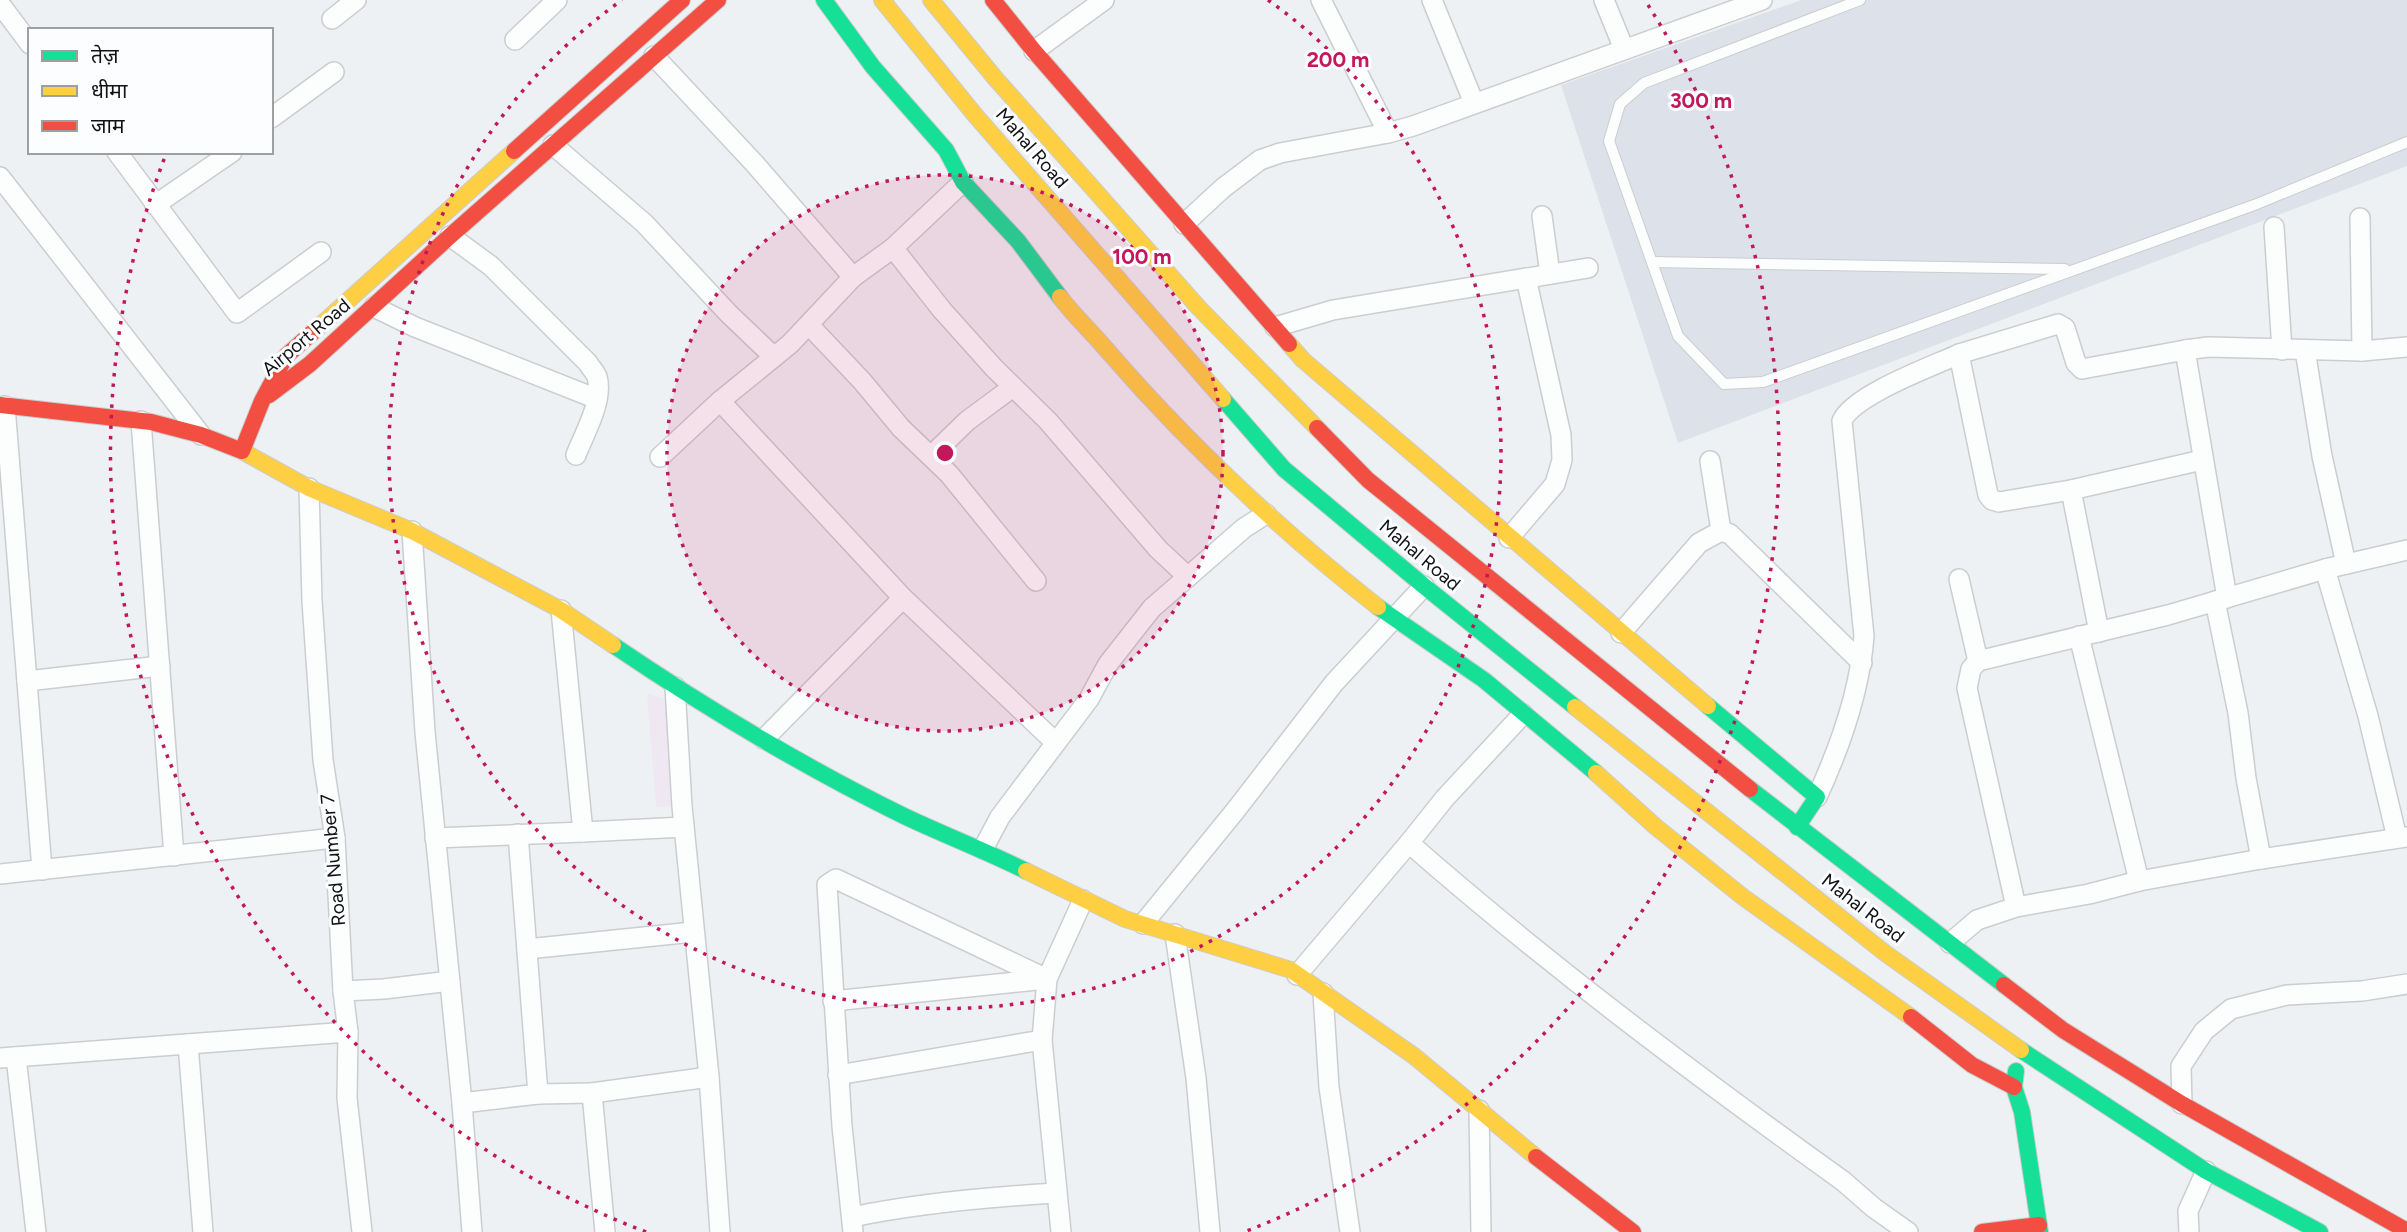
<svg xmlns="http://www.w3.org/2000/svg" width="2407" height="1232" font-family="Figtree,'Noto Sans Devanagari',sans-serif">
	<rect width="100%" height="100%" fill="#eef1f4"/>
	<path fill="#efe8f3" d="M647 693 676 703 682 806 656 807Z"/>
	<path fill="#dde1e9" d="M1801 0H2407V166L1678 443 1561 85Z"/>
	<g fill="none" stroke-linecap="round" stroke-linejoin="round">
		<defs>
			<g id="lane">
				<path d="M1860 0 1644 83 1620 104 1609 141 1678 336 1724 384 1763 382 2257 204 2407 142"/>
				<path d="M1652 262 2065 269"/>
			</g>
			<g id="street">
				<path d="M1321 0 1388 133"/>
				<path d="M1432 0 1474 103"/>
				<path d="M1604 0 1624 49"/>
				<path d="M0 4 30 44"/>
				<path d="M332 19 356 0"/>
				<path d="M515 40 557 0"/>
				<path d="M1034 51 1104 0"/>
				<path d="M654 56 754 163 853 277"/>
				<path d="M271 118 334 72"/>
				<path d="M553 145 644 223 729 314 774 357"/>
				<path d="M117 152 237 313 321 252"/>
				<path d="M0 177 201 435"/>
				<path d="M155 205 232 152"/>
				<path d="M1542 216 1550 274"/>
				<path d="M2360 218 2362 351"/>
				<path d="M1184 224 1223 188 1260 160 1280 153 1388 133 1413 126 1762 0"/>
				<path d="M2274 227 2282 350"/>
				<path d="M450 236 491 266 588 363C590 367 596 373 597 377 604 400 584 434 576 455"/>
				<path d="M893 248 942 310 994 368 1048 421 1158 549 1188 577"/>
				<path d="M374 307 415 327 597 399"/>
				<path d="M809 325 862 381 901 428 949 474 1036 581"/>
				<path d="M1275 327 1333 310 1588 268"/>
				<path d="M2185 350 2082 369 2076 363 2065 328 2058 324 1959 354 1988 495 1992 500 1999 502 2071 490 2202 460"/>
				<path d="M2305 350 2322 456 2346 564"/>
				<path d="M720 401 903 598 1055 742"/>
				<path d="M5 406 42 870"/>
				<path d="M141 421 174 856"/>
				<path d="M931 456 967 421 1013 387"/>
				<path d="M660 457 720 401 790 344 853 277 893 248 963 182"/>
				<path d="M1710 461 1721 531"/>
				<path d="M309 488 312 601 323 760 335 838 343 991 348 1032 347 1098 362 1232"/>
				<path d="M2071 490 2099 632"/>
				<path d="M412 531 425 732 462 1103 538 1094 592 1093 605 1232"/>
				<path d="M1509 538 1555 484 1562 460 1561 435 1526 278"/>
				<path d="M2325 569 2368 716 2397 838"/>
				<path d="M1959 579 1978 661"/>
				<path d="M2227 598 2185 350 2208 347 2362 351 2407 347"/>
				<path d="M2215 601 2238 713 2246 778 2261 859"/>
				<path d="M1621 633 1699 543 1721 531 1730 534 1862 663"/>
				<path d="M2079 636 2139 881"/>
				<path d="M27 681 160 666"/>
				<path d="M675 687 682 806 709 1077 720 1232"/>
				<path d="M764 739 903 598"/>
				<path d="M1817 797C1840 747 1860 691 1864 636L1842 421C1853 395 1931 367 1959 354"/>
				<path d="M583 832 684 827"/>
				<path d="M518 834 538 1094"/>
				<path d="M435 838 583 832 561 610"/>
				<path d="M1409 843C1547 964 1694 1074 1843 1181L1874 1208 1908 1232"/>
				<path d="M983 849 1000 817 1089 699 1108 664 1152 608 1244 528 1266 514"/>
				<path d="M0 874 335 838"/>
				<path d="M2016 907 2089 894 2139 881 2261 859 2407 837"/>
				<path d="M1143 924 1235 811 1334 683 1424 586"/>
				<path d="M1175 934 1196 1078 1210 1232"/>
				<path d="M1950 943 1977 920 2016 907 1967 688 1971 669 1978 661 2168 615 2325 569 2407 550"/>
				<path d="M527 949 693 932"/>
				<path d="M1297 975 1409 843 1445 798 1523 714"/>
				<path d="M343 991 384 989 450 981"/>
				<path d="M1323 993 1329 1087 1350 1232"/>
				<path d="M833 1001 1046 979"/>
				<path d="M188 1044 203 1232"/>
				<path d="M16 1057 36 1232"/>
				<path d="M0 1058 348 1032"/>
				<path d="M838 1075 1042 1040"/>
				<path d="M592 1093 709 1077"/>
				<path d="M462 1103 472 1232"/>
				<path d="M2182 1104 2181 1066 2204 1031 2231 1009 2287 995 2362 991 2407 984"/>
				<path d="M1479 1110 1481 1232"/>
				<path d="M852 1217C919 1203 987 1197 1056 1193"/>
				<path d="M853 1232 842 1126 827 885 836 879 1047 979"/>
				<path d="M1061 1232 1042 1040 1047 979 1083 900"/>
				<path d="M2189 1232 2188 1211 2206 1171"/>
			</g>
			<g id="fast">
				<path d="M824 0 873 67 946 150 963 182 1018 241 1060 297"/>
				<path d="M1223 399 1284 469 1424 586 1575 707"/>
				<path d="M1378 607 1484 680 1596 773"/>
				<path d="M613 645C706 708 804 767 904 816 944 835 986 851 1026 871"/>
				<path d="M1708 706 1817 797 1797 827"/>
				<path d="M1750 789 2004 985"/>
				<path d="M2021 1050 2206 1171 2320 1232"/>
				<path d="M2016 1071 2014 1087 2022 1112 2040 1232"/>
			</g>
			<g id="slow">
				<path d="M882 0 975 115 1223 399"/>
				<path d="M931 0 995 78 1199 308 1317 428"/>
				<path d="M1060 297C1074 316 1091 331 1106 349 1188 444 1280 530 1378 607"/>
				<path d="M312 333 514 151"/>
				<path d="M1289 344 1303 360 1708 706"/>
				<path d="M242 451 309 488 412 531 561 610 613 645"/>
				<path d="M1575 707 1885 953 2021 1050"/>
				<path d="M1596 773 1656 827 1743 897 1911 1017"/>
				<path d="M1026 871 1125 919 1291 970 1414 1056 1536 1157"/>
			</g>
			<g id="jam">
				<path d="M993 0 1034 51 1289 344"/>
				<path d="M514 151 682 0"/>
				<path d="M269 395 310 364 450 236 718 0"/>
				<path d="M0 405 151 422 201 435 242 451 262 401 286 356 312 333"/>
				<path d="M1317 428 1368 480 1750 789"/>
				<path d="M2004 985 2063 1030 2182 1104 2407 1231"/>
				<path d="M1911 1017 1972 1065 2014 1087"/>
				<path d="M1536 1157 1633 1232"/>
				<path d="M1982 1232 2039 1225"/>
			</g>
		</defs>
		<use href="#lane" stroke="#cbcdcf" stroke-width="12"/>
		<use href="#street" stroke="#cbcdcf" stroke-width="22"/>
		<use href="#fast" stroke="#cbcdcf" stroke-width="18"/>
		<use href="#slow" stroke="#cbcdcf" stroke-width="18"/>
		<use href="#jam" stroke="#cbcdcf" stroke-width="18"/>
		<use href="#lane" stroke="#fcfdfd" stroke-width="10"/>
		<use href="#street" stroke="#fcfdfd" stroke-width="19"/>
		<use href="#fast" stroke="#16e098" stroke-width="16"/>
		<use href="#slow" stroke="#ffcf43" stroke-width="16"/>
		<use href="#jam" stroke="#f24e42" stroke-width="16"/>
	</g>
	<circle cx="945" cy="453" r="278" fill="#c2185b" fill-opacity=".12"/>
	<g fill="none" stroke="#c2185b" stroke-width="3.5" stroke-dasharray="3.5 7">
		<circle cx="945" cy="453" r="278"/>
		<path d="M1268 0A556 556 0 1 1 622 0"/>
		<path d="M646 1232A834 834 0 0 1 166 154M1648 5A834 834 0 0 1 1244 1232"/>
	</g>
	<g text-anchor="middle" dominant-baseline="central" stroke-width="6" stroke-linejoin="round" paint-order="stroke">
		<g font-size="19" fill="#111214" stroke="#fcfdfe">
			<text transform="translate(1032 148) rotate(49)">Mahal Road</text>
			<text transform="translate(306 337) rotate(-40)">Airport Road</text>
			<text transform="translate(1420 555) rotate(40)">Mahal Road</text>
			<text transform="translate(333 860) rotate(-95)">Road Number 7</text>
			<text transform="translate(1863 908) rotate(38)">Mahal Road</text>
		</g>
	</g>
	<circle cx="945" cy="453" r="10" fill="#c2185b" stroke="#fcfdfe" stroke-width="3.5"/>
	<g font-size="21" text-anchor="middle" font-weight="bold" fill="#c2185b" stroke="#fcfdfe" stroke-width="6" stroke-linejoin="round" paint-order="stroke">
		<text x="1338" y="67">200 m</text>
		<text x="1701" y="108">300 m</text>
		<text x="1142" y="264">100 m</text>
	</g>
	<rect x="28" y="28" width="245" height="126" fill="#fcfdfe" stroke="#9e9fa0" stroke-width="2"/>
	<rect x="42" y="51" width="35" height="10" fill="#16e098" stroke="#9e9fa0" stroke-width="2"/>
	<text x="91" y="63" font-size="21" fill="#111214">तेज़</text>
	<rect x="42" y="86" width="35" height="10" fill="#ffcf43" stroke="#9e9fa0" stroke-width="2"/>
	<text x="91" y="98" font-size="21" fill="#111214">धीमा</text>
	<rect x="42" y="121" width="35" height="10" fill="#f24e42" stroke="#9e9fa0" stroke-width="2"/>
	<text x="91" y="133" font-size="21" fill="#111214">जाम</text>
</svg>
